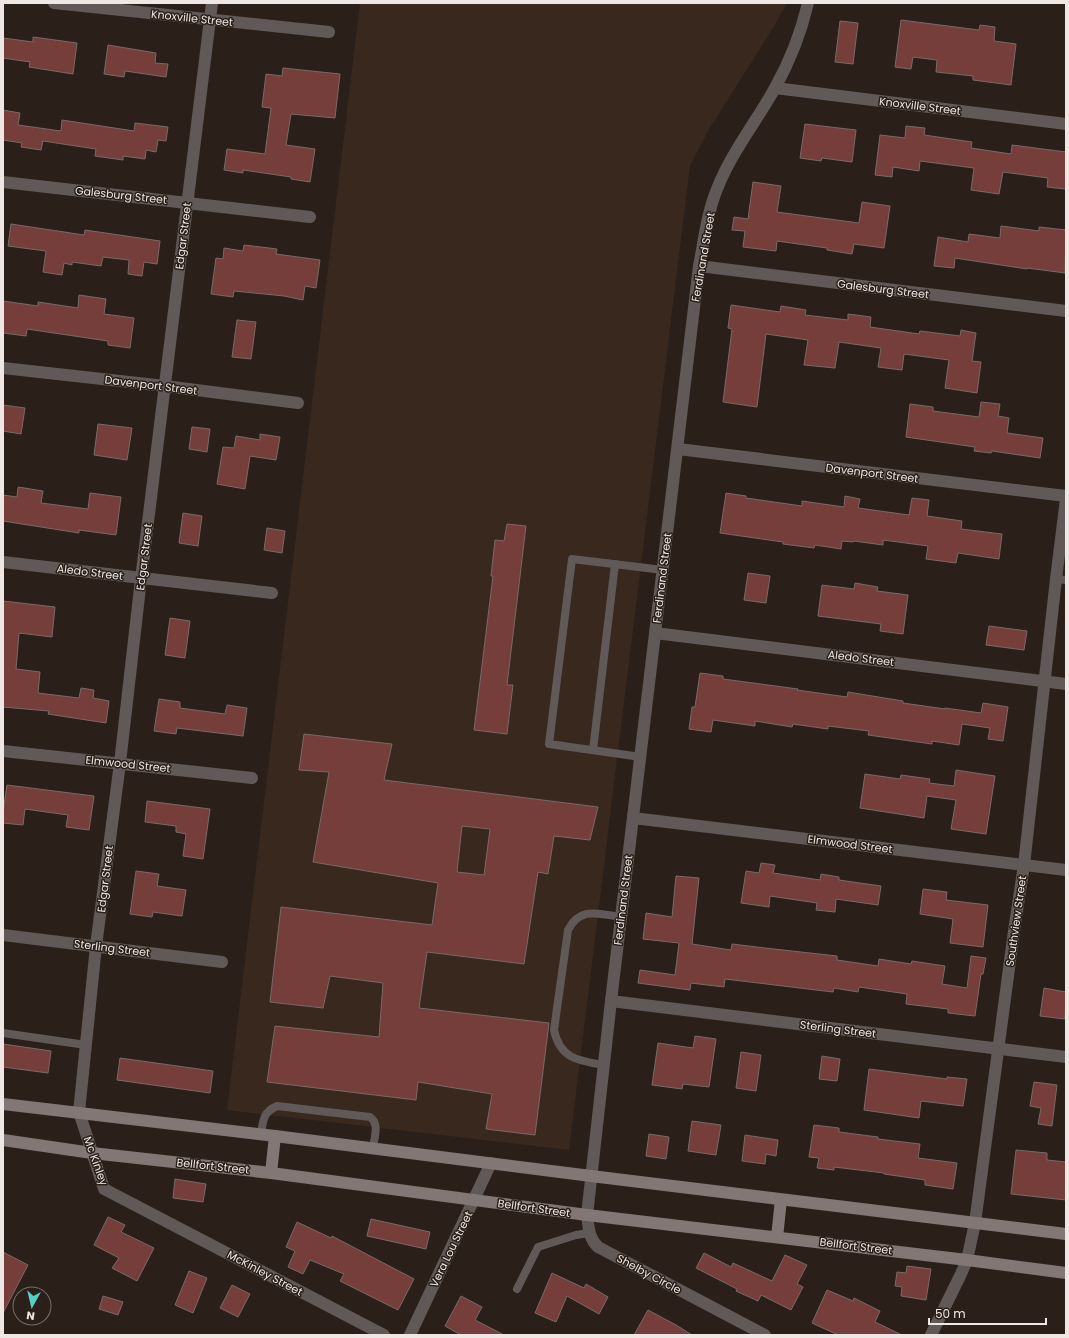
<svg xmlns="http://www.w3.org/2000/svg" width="1069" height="1338" font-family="Poppins,sans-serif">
	<rect width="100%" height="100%" fill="#2b2019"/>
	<path fill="#38281d" d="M360 3H787L770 33 709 129 690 166 569 1150 227 1110Z"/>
	<g fill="#753e3a" stroke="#7a6968" fill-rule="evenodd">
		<path d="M901 20 979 30 980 25 995 27 994 41 1016 44 1011 85 973 80V76L936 72 937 60 913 57 911 69 895 67Z"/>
		<path d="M840 21 858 23 853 64 835 62Z"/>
		<path d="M33 37 77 43 73 74 29 67 30 62 3 58V38L33 42Z"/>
		<path d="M108 45 156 53 155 63 168 64 166 77 125 71 124 77 104 74Z"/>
		<path d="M283 68 340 74 335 118 291 114 286 145 315 149 310 182 291 179V177L243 170V173L224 170 227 149 265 154 271 108 262 107 266 74 282 76Z"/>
		<path d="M3 110 20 113 18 125 61 131 62 120 134 131 135 123 168 127 166 141 158 140 156 152 146 150 145 159 123 156V160L95 156 96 149 43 141 41 150 21 147 22 143 3 140Z"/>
		<path d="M805 124 856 130 852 162 822 158 821 161 800 158Z"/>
		<path d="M906 126 925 128 924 135 972 142 971 148 1011 154 1012 145 1066 152V189L1047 187 1048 178 1003 172 999 194 971 190 974 168 920 161 919 171 893 167 892 177 875 175 880 135 905 138Z"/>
		<path d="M753 182 781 186 777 212 859 223 862 202 890 206 884 248 854 244 852 254 827 250V248L777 241 776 251 743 247 745 231 732 230 734 217 748 219Z"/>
		<path d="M11 224 84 235 85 230 160 241 157 264 144 262 142 276 128 274 129 260 103 257 101 266 72 262V265L64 263 62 275 43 272 46 251 8 246Z"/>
		<path d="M1001 226 1039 231V227L1066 230 1065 273 1027 268V269L955 258 954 268 934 266 938 237 968 242 969 234 1000 238Z"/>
		<path d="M244 245 277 249 276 254 320 260 316 288 305 286 303 300 284 296 234 291 233 297 211 294 216 258 223 259 224 248 243 251Z"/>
		<path d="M79 295 106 299 104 314 134 318 130 348 108 345V341L27 329 26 336 3 333V301L38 306V302L78 308Z"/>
		<path d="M731 305 780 312 781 306 806 310 805 315 848 320V314L871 317 870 327 919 334 920 331 960 336 961 330 976 333 972 361 981 362 977 393 945 388 949 360 904 354 902 370 878 367 881 348 839 342 835 368 804 365 808 340 766 334 757 407 723 402 732 329 728 328Z"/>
		<path d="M237 320 256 322 251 359 232 357Z"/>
		<path d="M981 402 1000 404 998 416 1009 418 1007 433 1043 438 1040 458 992 451 991 453 974 451 975 447 906 437 910 404 933 407V411L979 417Z"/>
		<path d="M3 405 25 408 21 434 3 431Z"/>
		<path d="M98 424 132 428 127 460 94 455Z"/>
		<path d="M192 427 210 429 207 452 189 449Z"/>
		<path d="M260 434 280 437 276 460 250 456 245 489 217 484 223 447 234 448 236 436 260 440Z"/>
		<path d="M18 487 43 491 41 503 88 509 90 493 121 497 116 535 79 530V533L3 521V495L17 497Z"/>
		<path d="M726 493 746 496V498L802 506V501L844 507 845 496 860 499 858 508 909 515 912 498 929 500 927 516 962 521 961 529 1002 534 999 559 958 553 956 563 926 559 928 546 883 540V545L854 541 853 542 842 541 841 549 815 545 814 548 783 544V542L720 533Z"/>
		<path d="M183 513 202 516 198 546 179 543Z"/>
		<path d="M507 524 526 526 507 685H513L507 734 474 730 493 576H491L495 540 504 541Z"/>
		<path d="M267 528 285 531 282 553 264 550Z"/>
		<path d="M748 573 770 576 766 603 744 600Z"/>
		<path d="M855 583 878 587 877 591 908 595 903 634 880 631 881 624 818 616 822 585 854 589Z"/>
		<path d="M3 601 55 607 52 637 19 633 16 669 40 672 38 693 79 698 81 688 94 690 93 698 109 701 106 723 48 714 49 711 3 707Z"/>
		<path d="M170 618 190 621 185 658 165 655Z"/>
		<path d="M989 626 1027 631 1024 650 986 645Z"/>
		<path d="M700 673 723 676V679L798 689 797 690 847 697 848 692 903 701V703L945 709V708L981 713 983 703 1008 707 1003 741 988 739 990 728 962 724 959 745 932 741V744L868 735 869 731 828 726V729L793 724 792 727 755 721V726L713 720 711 732 689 729 692 707H695Z"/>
		<path d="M159 699 180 702V708L225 714 227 705 247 708 243 736 177 728 176 734 154 731Z"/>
		<path d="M304 734 392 744 384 780 598 807 590 840 554 836 548 874 538 872 524 964 427 952 419 1008 549 1023 535 1135 486 1129 492 1094 418 1082 416 1100 267 1082 275 1026 379 1037 383 983 330 976 323 1008 270 1002 281 907 432 925 438 883 313 862 329 772 299 770ZM462 826 490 829 484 875 457 872Z"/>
		<path d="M956 770 995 776 986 834 951 829 956 800 927 796 924 818 860 808 865 774 900 779 901 775 930 779 929 783 954 786Z"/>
		<path d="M7 785 94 796 89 830 66 827 68 815 25 809 23 825 3 823V812Z"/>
		<path d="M147 801 210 809 203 859 183 856 186 834 176 832V826L145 822Z"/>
		<path d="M761 863 775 865 773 873 820 880 821 874 839 877V880L881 886 878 905 836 899 835 912 816 910 817 903 770 896 769 907 741 903 746 871 759 873Z"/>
		<path d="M136 871 159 874 157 886 186 890 182 916 153 912 152 917 130 914Z"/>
		<path d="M676 876 699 878 692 944 731 950 732 944 765 948 837 956V960L878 966 879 959 911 964 912 961 945 966 942 984 967 988 971 956 986 958 983 974H981L975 1016 948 1013V1009L906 1004 907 994 859 987 858 992 834 988 833 992 725 979 724 987 691 983 690 990 638 983 640 970 675 975 679 943 643 939 646 913 672 917Z"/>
		<path d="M923 889 947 892 946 900 988 905 983 947 950 943 953 919 920 914Z"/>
		<path d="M1044 988 1066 992 1065 1019 1040 1016Z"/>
		<path d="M695 1036 716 1039 709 1087 683 1084 682 1089 652 1085 658 1043 693 1048Z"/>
		<path d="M3 1044 51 1051 48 1073 3 1067Z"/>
		<path d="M741 1052 761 1055 756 1091 736 1088Z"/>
		<path d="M822 1056 840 1059 837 1081 819 1079Z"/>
		<path d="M120 1058 213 1071 210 1093 117 1080Z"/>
		<path d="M869 1069 947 1079V1077L967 1079 963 1106 921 1101 919 1118 864 1110Z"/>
		<path d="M1034 1082 1057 1085 1052 1126 1038 1124 1041 1108 1030 1106Z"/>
		<path d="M692 1121 721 1125 716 1155 688 1151Z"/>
		<path d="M814 1125 839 1128V1132L878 1137V1139L920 1144 918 1158 957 1163 953 1189 925 1185V1180L884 1174V1173L834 1167V1170L817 1168 819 1158 809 1157Z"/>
		<path d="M649 1134 669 1137 666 1159 646 1156Z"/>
		<path d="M745 1135 778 1140 776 1156 766 1154 765 1164 742 1161Z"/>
		<path d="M1016 1150 1047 1153V1160L1066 1162V1200L1011 1194Z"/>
		<path d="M175 1179 206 1184 203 1202 173 1198Z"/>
		<path d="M108 1217 125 1225 121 1232 154 1248 137 1281 112 1268 119 1258 94 1245Z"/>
		<path d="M371 1219 430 1232 426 1249 367 1236Z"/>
		<path d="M297 1222 331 1238 332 1236 414 1279 398 1310 340 1281 344 1274 310 1260 303 1274 288 1267 295 1251 286 1247Z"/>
		<path d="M3 1252 28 1265 3 1313Z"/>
		<path d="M704 1253 731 1267 733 1263 772 1281 785 1255 807 1265 797 1284 803 1287 791 1310 761 1295 758 1301 736 1291 737 1289 696 1268Z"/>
		<path d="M907 1266 931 1269 926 1300 901 1296 902 1287 895 1286 897 1272 906 1273Z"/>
		<path d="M189 1271 207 1278 193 1313 175 1305Z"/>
		<path d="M552 1273 584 1288 586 1284 608 1297 599 1314 567 1296 556 1322 535 1313Z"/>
		<path d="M232 1285 250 1294 238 1317 220 1308Z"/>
		<path d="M827 1290 853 1301 854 1298 880 1311 875 1322 902 1335H838L812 1323Z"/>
		<path d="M103 1296 123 1302 118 1315 99 1309Z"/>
		<path d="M461 1296 482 1307 475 1320 504 1335H461L445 1326Z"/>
		<path d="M648 1310 676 1325 692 1335H634Z"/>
	</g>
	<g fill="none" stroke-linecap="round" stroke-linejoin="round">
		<g stroke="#605957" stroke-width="8">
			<path d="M1056 579 1066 580"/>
			<path d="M593 750 615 564"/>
			<path d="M641 757 549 744 572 559 663 570"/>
			<path d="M3 1033 86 1045"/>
			<path d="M604 1065C579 1061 560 1059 554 1030L568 930C580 906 599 914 621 917"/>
			<path d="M261 1134C263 1121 263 1112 277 1106L370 1117C380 1124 374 1138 373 1148"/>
			<path d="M517 1289 538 1247 576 1235 589 1233"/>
		</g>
		<g stroke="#605957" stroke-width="12">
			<path d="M54 3 329 32"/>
			<path d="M212 3 141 579 120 763 96 946 79 1112 104 1189 384 1335"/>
			<path d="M775 88 1066 124"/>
			<path d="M3 182 310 217"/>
			<path d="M699 266 1066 311"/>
			<path d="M3 368 165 386 298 403"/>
			<path d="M678 449 1066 496"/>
			<path d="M3 562 272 593"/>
			<path d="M655 633 1066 684"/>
			<path d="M3 751 252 778"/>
			<path d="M633 818 1066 870"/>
			<path d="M3 935 222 962"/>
			<path d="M611 1001 1066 1057"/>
			<path d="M410 1335 491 1163"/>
			<path d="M765 1335 598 1247C588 1237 589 1228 587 1215L611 1001 699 266C704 241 707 213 717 189 731 153 756 122 775 88 790 61 801 33 808 3"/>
			<path d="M931 1335 961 1274 967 1260 975 1223 1014 931 1024 865 1056 579 1066 499"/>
		</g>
		<g stroke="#827775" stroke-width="12">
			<path d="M3 1104 275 1136 591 1176 1066 1234"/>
			<path d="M3 1140 92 1153 271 1173 587 1215 967 1260 1066 1273"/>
			<path d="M271 1173 275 1136"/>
			<path d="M777 1237 781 1200"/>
		</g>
	</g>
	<g text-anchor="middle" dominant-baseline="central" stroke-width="3" stroke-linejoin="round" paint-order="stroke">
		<g font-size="11" fill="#efe7e3" stroke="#2b2019">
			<text transform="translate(192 18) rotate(6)">Knoxville Street</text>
			<text transform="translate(920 106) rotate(7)">Knoxville Street</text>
			<text transform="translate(121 195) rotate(6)">Galesburg Street</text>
			<text transform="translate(183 236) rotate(-83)">Edgar Street</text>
			<text transform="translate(703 257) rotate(-80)">Ferdinand Street</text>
			<text transform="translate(883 289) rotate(7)">Galesburg Street</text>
			<text transform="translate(151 385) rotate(7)">Davenport Street</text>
			<text transform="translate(872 473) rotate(7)">Davenport Street</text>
			<text transform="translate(144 557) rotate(-83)">Edgar Street</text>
			<text transform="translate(90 572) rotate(7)">Aledo Street</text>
			<text transform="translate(662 578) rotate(-83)">Ferdinand Street</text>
			<text transform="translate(861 658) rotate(7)">Aledo Street</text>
			<text transform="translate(128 764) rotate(6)">Elmwood Street</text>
			<text transform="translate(850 844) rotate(7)">Elmwood Street</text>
			<text transform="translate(105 879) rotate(-83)">Edgar Street</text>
			<text transform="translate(623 900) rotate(-83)">Ferdinand Street</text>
			<text transform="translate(1016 921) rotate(-82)">Southview Street</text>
			<text transform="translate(112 948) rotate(7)">Sterling Street</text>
			<text transform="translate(838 1029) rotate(7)">Sterling Street</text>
			<text transform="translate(96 1161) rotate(70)">Mc Kinley</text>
			<text transform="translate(213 1166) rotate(6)">Bellfort Street</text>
			<text transform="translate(534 1208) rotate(8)">Bellfort Street</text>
			<text transform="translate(856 1246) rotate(7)">Bellfort Street</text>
			<text transform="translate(451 1249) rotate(-64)">Vera Lou Street</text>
			<text transform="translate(265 1273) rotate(28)">McKinley Street</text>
			<text transform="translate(649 1274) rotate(28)">Shelby Circle</text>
		</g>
	</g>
	<rect width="1069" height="1338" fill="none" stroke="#efe7e3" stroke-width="8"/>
	<g transform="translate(32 1306) rotate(188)"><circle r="19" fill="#2b2019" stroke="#79706a"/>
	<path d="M0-3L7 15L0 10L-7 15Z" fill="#55cec6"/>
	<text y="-6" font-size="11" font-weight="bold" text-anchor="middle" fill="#efe7e3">N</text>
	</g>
	<path d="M929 1318v6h117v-6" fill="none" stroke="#efe7e3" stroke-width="2"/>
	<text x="935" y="1318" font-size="12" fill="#efe7e3" stroke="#2b2019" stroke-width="3" paint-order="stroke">50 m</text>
</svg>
